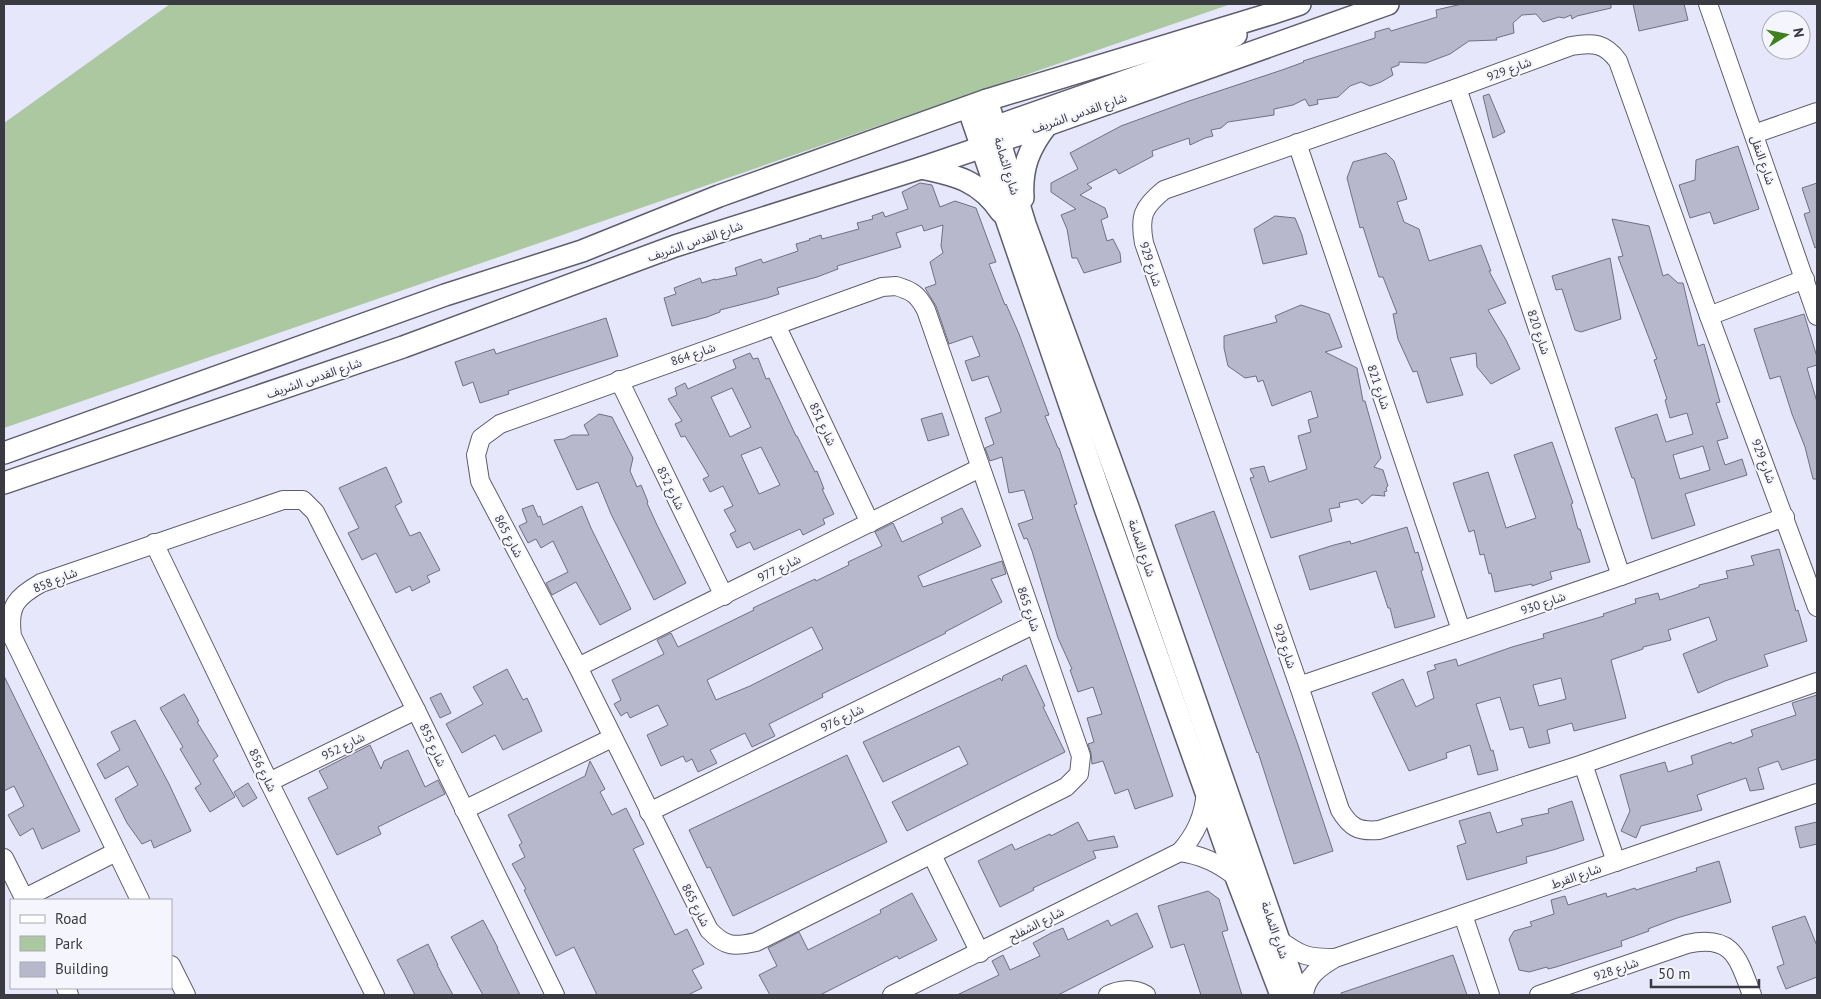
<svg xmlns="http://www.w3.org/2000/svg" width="1821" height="999" font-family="'PT Sans','Noto Sans Arabic',sans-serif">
	<rect width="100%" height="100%" fill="#e7e7fb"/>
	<path fill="#abc8a0" d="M170 4H1231L4 428V123Z"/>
	<g fill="#b8b8cc" stroke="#707082" fill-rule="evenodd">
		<path d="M1462 4H1611V8L1577 16 1572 19 1571 15 1564 18 1559 17 1543 22 1536 14 1522 15 1513 23 1514 33 1496 38 1497 40 1469 41 1450 54 1426 63 1399 62V65L1391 68 1393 75 1381 82 1370 86 1361 82 1350 86 1338 97 1317 100 1318 104 1309 106 1305 99 1293 105 1274 109V115L1228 122 1221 128 1211 130 1213 136 1205 138 1190 145 1189 138 1152 151 1153 156 1119 174 1116 169 1087 184 1092 188 1080 195 1105 208 1108 217 1101 220 1107 241 1113 239 1120 253 1121 262 1084 273 1077 258H1072L1067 229 1061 215 1076 209 1051 192V183L1078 169 1070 153 1121 126 1189 101 1282 70 1304 62 1303 61 1375 38V32L1389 28 1391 31 1437 17 1436 10Z"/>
		<path d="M1633 4H1684L1688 20 1639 31Z"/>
		<path d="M1489 94 1505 132 1493 138 1483 96Z"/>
		<path d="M1738 146 1759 209 1714 224 1710 212 1690 218 1679 185 1695 180 1696 160Z"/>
		<path d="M1386 153 1394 161 1407 199 1397 202 1404 222 1419 229 1429 261 1481 245 1491 271H1489L1506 303 1488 310 1506 340 1520 369 1491 384 1477 367 1476 353 1450 358 1463 395 1427 403 1417 371 1413 372 1398 339 1393 314 1397 313 1383 277H1379L1363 227 1360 228 1347 178 1353 162Z"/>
		<path d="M920 183 932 185 940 207 955 201 976 208 996 262 989 264 1005 305 1006 304 1019 334 1049 415 1045 416 1058 448H1059L1077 504 1074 505 1173 796 1135 809 1128 789 1115 794 1103 761 1092 764 1091 753 1088 744 1094 742 1087 718 1102 714 1093 687 1078 692 1070 670 1072 669 1058 638 1032 551 1027 538 1024 539 1018 524 1033 519 1024 490 1009 493 1002 457 990 461 985 448 994 444 985 418 1001 412V410L988 376 972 381 965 361 980 356 972 336 949 344 936 306 925 288 936 284 930 262 943 253 941 246 943 225 924 231 922 225 896 233 901 247 837 266 838 269 817 277 777 288 779 294 767 298 720 310V312L707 317 672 326 664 298 676 294 674 288 700 278 702 283 715 279V280L737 275 735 268 761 259 763 263 798 251 796 244 810 240 809 239 821 235 822 239 859 229 857 223 873 219 872 216 883 212 885 217 908 209 902 192Z"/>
		<path d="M1817 183V247L1815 248 1804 214 1810 212 1802 188Z"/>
		<path d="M1275 216 1295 218 1302 235 1307 254 1263 264 1254 229Z"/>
		<path d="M1612 219 1649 226 1663 276 1668 274 1678 283H1683L1698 346 1704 344 1720 402 1716 403 1728 438 1717 441 1725 465 1742 459 1747 475 1685 494 1695 525 1652 539 1634 478H1632L1615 428 1657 414 1666 442 1693 434 1687 413 1670 418 1665 400 1667 399 1654 360 1657 359 1618 257 1623 256ZM1703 446 1710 470 1680 479 1673 455Z"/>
		<path d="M1610 258 1621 319 1581 332 1575 330 1562 289 1556 290 1552 276Z"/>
		<path d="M1301 305 1329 314 1342 347 1325 352 1357 368 1363 401H1365L1381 458 1374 467 1383 470 1388 486 1386 488 1387 491 1384 492 1385 496 1372 495 1362 504 1358 499 1339 503 1340 507 1329 509 1332 521 1271 538 1250 478 1254 477 1250 469 1264 466 1269 482 1307 469 1298 436 1311 432 1308 420 1318 417 1311 391 1272 406 1263 380 1258 382 1256 376 1245 378 1228 366 1224 348V336L1277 322 1275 316Z"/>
		<path d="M1804 314 1817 357V365L1807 368 1817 402V479H1813L1805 447 1792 414 1780 376 1770 379 1754 329Z"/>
		<path d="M606 318 618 356 508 391 509 394 480 403 473 382 463 386 455 362 494 349 496 354Z"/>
		<path d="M750 353 753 359 758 358 766 379 769 378 796 436H797L815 472 817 471 824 489H822L834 514 823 519 825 524 803 535 800 529 754 550 750 542 737 548 730 534 736 531 724 510 733 506 723 486 710 492 703 479 709 476 685 436 681 437 675 424 682 421 668 399 677 395 675 388 685 383 688 389 736 368 733 360ZM732 388 751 427 730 437 711 397ZM761 447 780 485 759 494 741 455Z"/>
		<path d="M942 413 949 435 928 441 921 419Z"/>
		<path d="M599 414 612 417 633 458 630 471 637 487 641 485 648 502 647 503 657 525 686 583 654 600 611 514 598 482 577 490 554 440 564 439 572 435H589L584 425Z"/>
		<path d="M1552 442 1573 503 1571 504 1578 529H1580L1590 562 1550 572 1552 579 1532 586V584L1495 592 1491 573 1489 574 1484 554 1480 555 1474 530 1469 532 1453 483 1488 472 1506 528 1536 518 1514 455Z"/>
		<path d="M386 467 402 502 395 506 410 536 420 532 440 570 427 576 430 582 412 591 410 586 396 593 376 553 362 560 348 533 359 528 339 488Z"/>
		<path d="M533 505 538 517 540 516 543 525 582 506 591 528 631 609 600 625 576 582 552 595 546 583 568 572 553 541 541 548 536 539 528 543 519 526 527 522 522 509Z"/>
		<path d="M962 508 981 546 918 576 923 587 1002 561 1006 574 991 579 1002 602 945 632 946 633 822 694 823 697 769 724 775 736 752 747 745 733 710 750 717 763 698 772 692 759 686 762 683 756 661 766 647 735 668 725 658 705 630 718 627 712 621 716 614 704 621 700 612 680 664 654 657 640 671 633 678 647 754 610 753 608 815 579 816 581 849 565 848 562 882 546 875 532 893 523 902 542 943 523 941 518ZM812 627 823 649 750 686 716 700 707 680Z"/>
		<path d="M1214 511 1298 745 1333 851 1294 864 1258 752 1257 753 1175 525Z"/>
		<path d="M1407 527 1415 553 1418 552 1423 570 1421 571 1435 617 1395 628 1390 608H1388L1376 571 1310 590 1299 556 1334 545 1350 541 1351 544Z"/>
		<path d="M1779 549 1796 611 1798 610 1807 641 1764 655 1768 666 1725 681 1698 693 1683 654 1717 640 1709 617 1668 630 1671 640 1643 647V649L1611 660 1626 718 1574 731 1572 723 1547 730 1550 743 1529 748 1523 727 1510 730 1500 697 1476 704 1491 751 1493 750 1498 770 1478 775 1470 745 1446 753 1447 758 1409 771 1372 693 1403 679 1416 707 1434 698 1427 672 1436 669 1434 665 1456 659 1458 666 1512 647 1544 638 1543 634 1604 616 1603 614 1636 603 1635 599 1658 593 1660 600 1699 587V585L1728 578 1726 571 1754 565 1751 556ZM1561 678 1566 699 1539 706 1533 685Z"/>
		<path d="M1026 665 1045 706 1043 707 1065 752 907 831 892 802 968 764 959 746 883 782 863 742 1000 678 1002 681 1003 676Z"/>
		<path d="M507 669 523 700 527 698 542 731 503 750 495 735 462 753 446 724 483 704 473 687Z"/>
		<path d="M4 676 80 831 42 849 33 828 20 836 8 815 24 806 14 786 4 791Z"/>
		<path d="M441 693 451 713 440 718 430 698Z"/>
		<path d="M184 694 199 721 197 722 218 756 213 760 235 797 210 812 195 788 201 784 180 749 183 747 160 708Z"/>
		<path d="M1817 695V759L1782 770 1778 761 1758 768 1764 789 1750 791 1746 778 1697 795 1702 810 1641 826 1636 838 1621 831 1630 811 1620 775 1665 762 1668 772 1693 764 1691 756 1731 742 1732 744 1753 736 1751 730 1796 715 1792 703Z"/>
		<path d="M135 720 169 784 191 831 154 848 151 840 142 844 127 823 115 799 138 785 128 766 105 779 97 764 120 750 111 732Z"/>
		<path d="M370 745 381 769 384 761 408 750 425 787 438 780 445 794 378 827 381 834 337 855 308 798 328 788 319 771Z"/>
		<path d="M847 755 887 842 733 916 710 867 707 868 689 830Z"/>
		<path d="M590 761 605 789 600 792 612 815 626 808 644 844 633 849 675 935 687 929 704 964 692 970 702 988 688 995H597L574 947 556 956 524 890 526 889 512 864 525 857 519 845 522 843 508 815 585 776Z"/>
		<path d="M248 783 257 798 243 807 234 792Z"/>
		<path d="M1572 801 1584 840 1553 850 1526 857 1527 863 1467 880 1457 846 1466 843 1459 821 1490 812 1497 833 1523 825 1521 819 1549 813 1548 809Z"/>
		<path d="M1078 822 1088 841 1114 836 1118 847 1093 851 1096 858 1033 888 1034 890 1000 907 978 861 1012 844 1015 850 1050 834 1051 836Z"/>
		<path d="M1817 822V844L1800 848 1795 827Z"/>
		<path d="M1719 861 1731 902 1677 918 1648 929 1649 931 1621 941 1622 946 1556 967 1548 969 1547 967 1529 972 1519 970 1509 939 1514 931 1532 926 1530 922 1554 914 1551 900 1565 896 1568 905 1606 893 1607 897 1635 888 1636 890 1697 871 1696 868Z"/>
		<path d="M1208 891 1219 899 1228 930 1222 932 1242 995H1201L1184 944 1171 948 1158 906Z"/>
		<path d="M912 893 937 940 899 959 897 956 820 995H770L759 975 777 966 768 948 799 932 808 950 881 913 880 910Z"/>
		<path d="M1137 913 1153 947 1058 995H957L999 975 992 961 1003 955 1010 970 1040 956 1033 943 1051 933 1063 928 1068 940 1108 920 1111 926Z"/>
		<path d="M1805 916 1817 946V977L1786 989 1777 967 1784 964 1772 927Z"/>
		<path d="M483 920 498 948H497L520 995H483L451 937Z"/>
		<path d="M428 944 438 965H437L453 995H415L403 971 397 960Z"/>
		<path d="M1453 955 1467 995H1341V993Z"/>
	</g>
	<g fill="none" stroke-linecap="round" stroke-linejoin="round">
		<defs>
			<g id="minor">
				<path d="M1708 4 1817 316"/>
				<path d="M1457 88 1621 576"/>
				<path d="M1754 134 1817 112"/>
				<path d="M1297 143 1461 630"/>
				<path d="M896 286C913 291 918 295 926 310L1081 756 1079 774 1066 787 756 942C734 947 725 947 709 930L578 667 480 481 476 455 481 438 500 424 882 287Z"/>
				<path d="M1709 316 1805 279"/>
				<path d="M776 325 870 523"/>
				<path d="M619 380 724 596"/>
				<path d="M154 543 269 782 375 995"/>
				<path d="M1817 607 1709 316 1618 61C1605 43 1593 42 1571 46L1457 88 1164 190C1143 207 1139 216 1144 243L1299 686 1340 810C1350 827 1358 832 1379 830L1583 764 1817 682"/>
				<path d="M578 667 980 468"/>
				<path d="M1299 686 1621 576 1785 517"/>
				<path d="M1583 764 1616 862"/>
				<path d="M269 782 416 710"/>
				<path d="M464 810 612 738"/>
				<path d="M649 812 1035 624"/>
				<path d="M1180 852C1202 855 1219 863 1236 877"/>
				<path d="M932 855 980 953"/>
				<path d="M4 858 25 900"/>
				<path d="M25 898 116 852"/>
				<path d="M140 900 12 636C8 606 16 597 41 583L283 500H303L315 512 416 710 555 995"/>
				<path d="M1463 915 1490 995"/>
				<path d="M1278 939C1301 956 1307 958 1335 958"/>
				<path d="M171 965 186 995"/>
				<path d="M66 988 69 995"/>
				<path d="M892 995 1180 852C1196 834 1204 816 1206 791"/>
				<path d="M1108 995C1119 989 1134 988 1146 995"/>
				<path d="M1304 995C1306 976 1320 967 1335 958L1817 793"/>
				<path d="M1539 995 1687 944C1733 934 1738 958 1752 995"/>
			</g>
			<g id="tertiary">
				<path d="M987 100 1025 224 1128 507 1298 995"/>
				<path d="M968 107 1105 508 1236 877 1281 995"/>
				<path d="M1003 124 1188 59 1236 35"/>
				<path d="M921 168C956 175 980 181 1001 212"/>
				<path d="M1023 198C1021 168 1029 148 1047 125"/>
				<path d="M4 453 445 295 582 251 719 196 987 100 1270 14 1300 4"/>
				<path d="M4 483 403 347 675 246 921 168 1047 125 1388 4"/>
			</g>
		</defs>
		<use href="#minor" stroke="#5d5d6e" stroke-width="20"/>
		<use href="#tertiary" stroke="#5d5d6e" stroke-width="24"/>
		<use href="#minor" stroke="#fff" stroke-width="18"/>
		<use href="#tertiary" stroke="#fff" stroke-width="21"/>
	</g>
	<g text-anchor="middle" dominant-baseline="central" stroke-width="4" stroke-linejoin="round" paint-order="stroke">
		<g font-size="12" fill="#3a3a43" stroke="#f5f5fe">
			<text transform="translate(1509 69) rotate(-20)">شارع 929</text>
			<text transform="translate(1079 113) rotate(-19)">شارع القدس الشريف</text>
			<text transform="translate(1763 160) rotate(71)">شارع النفل</text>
			<text transform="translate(1007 166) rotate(73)">شارع الثمامة</text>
			<text transform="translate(695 241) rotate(-19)">شارع القدس الشريف</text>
			<text transform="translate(1151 264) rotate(72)">شارع 929</text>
			<text transform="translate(1539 332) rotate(71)">شارع 820</text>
			<text transform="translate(693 354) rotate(-19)">شارع 864</text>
			<text transform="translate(314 378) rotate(-19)">شارع القدس الشريف</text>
			<text transform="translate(1379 387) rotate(71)">شارع 821</text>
			<text transform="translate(823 424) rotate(65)">شارع 851</text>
			<text transform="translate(1764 461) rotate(69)">شارع 929</text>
			<text transform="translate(671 488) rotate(64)">شارع 852</text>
			<text transform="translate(509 536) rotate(62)">شارع 865</text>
			<text transform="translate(1142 548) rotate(71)">شارع الثمامة</text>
			<text transform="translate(779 568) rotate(-26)">شارع 977</text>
			<text transform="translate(55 580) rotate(-22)">شارع 858</text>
			<text transform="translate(1543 603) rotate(-19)">شارع 930</text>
			<text transform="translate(1029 609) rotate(71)">شارع 865</text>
			<text transform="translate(1285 646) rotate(71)">شارع 929</text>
			<text transform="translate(842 718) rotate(-26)">شارع 976</text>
			<text transform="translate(433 745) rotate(65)">شارع 855</text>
			<text transform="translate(343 746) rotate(-26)">شارع 952</text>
			<text transform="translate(263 770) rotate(64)">شارع 856</text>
			<text transform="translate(1576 876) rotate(-19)">شارع القرط</text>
			<text transform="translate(696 905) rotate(63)">شارع 865</text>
			<text transform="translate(1036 924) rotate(-27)">شارع الشفلح</text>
			<text transform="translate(1275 930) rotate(71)">شارع الثمامة</text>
			<text transform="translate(1616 969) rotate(-19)">شارع 928</text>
		</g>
	</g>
	<rect width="1821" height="999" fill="none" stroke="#3a3a43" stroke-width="10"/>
	<rect x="10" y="899" width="162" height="90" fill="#f5f5fe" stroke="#aaaab3"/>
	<rect x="20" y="915" width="25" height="8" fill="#ffffff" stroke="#aaaab3"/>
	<text x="55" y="924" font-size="15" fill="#3a3a43">Road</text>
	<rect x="20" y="936" width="25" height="15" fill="#abc8a0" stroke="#aaaab3"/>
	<text x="55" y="949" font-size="15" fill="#3a3a43">Park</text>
	<rect x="20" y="962" width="25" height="15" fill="#b8b8cc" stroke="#aaaab3"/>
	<text x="55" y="974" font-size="15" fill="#3a3a43">Building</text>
	<g transform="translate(1786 35) rotate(80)"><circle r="24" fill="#f5f5fe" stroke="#aaaab3"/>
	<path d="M0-4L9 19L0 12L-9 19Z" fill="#40801f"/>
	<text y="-8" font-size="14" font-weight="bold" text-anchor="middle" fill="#3a3a43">N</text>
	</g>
	<path d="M1651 979v8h108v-8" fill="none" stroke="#3a3a43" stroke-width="2.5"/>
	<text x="1658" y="979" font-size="15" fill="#3a3a43" stroke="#f5f5fe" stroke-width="4" paint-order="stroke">50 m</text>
</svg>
